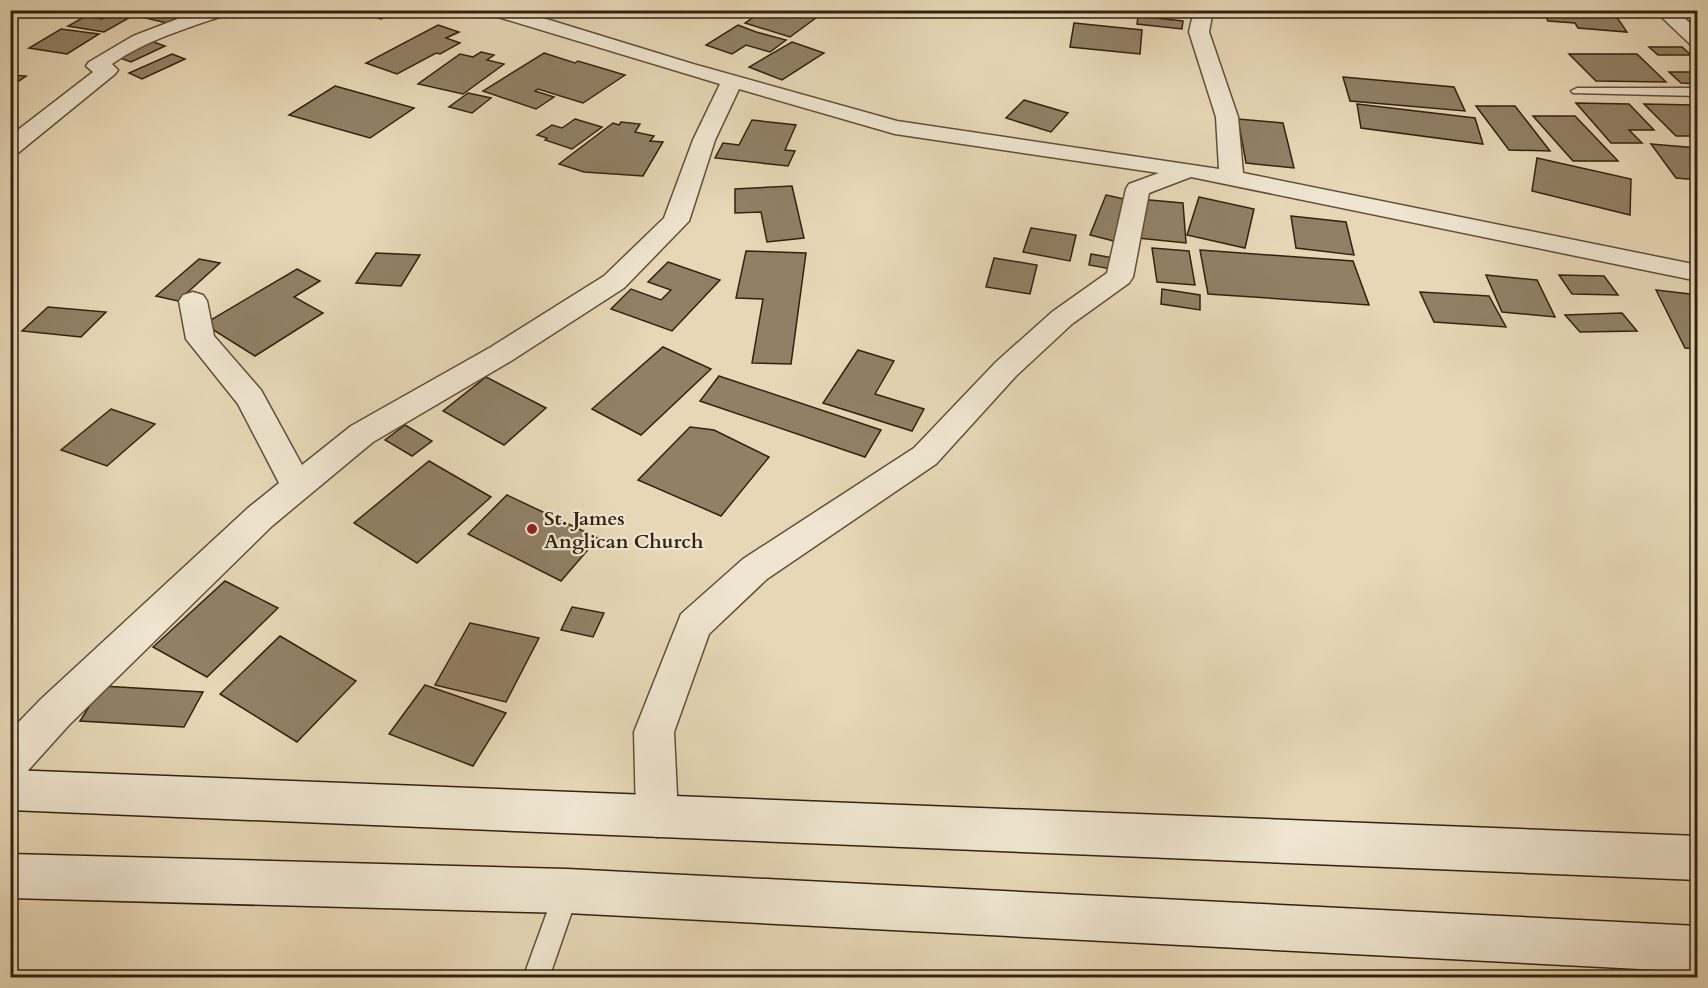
<svg xmlns="http://www.w3.org/2000/svg" width="1708" height="988" font-family="Cardo,serif">
	<rect width="100%" height="100%" fill="#e7d7b6"/>
	<filter id="stains"><feTurbulence type="fractalNoise" baseFrequency=".00333" numOctaves="4"/><feColorMatrix values="0 0 0 0 .2 0 0 0 0 .09 0 0 0 0 .02 0 0 0 .5 -.17"/></filter>
	<radialGradient id="worn" r=".72"><stop offset=".6" stop-color="#630" stop-opacity="0"/><stop offset="1" stop-color="#630" stop-opacity=".3"/></radialGradient>
	<g fill="#918066" stroke="#33220f" stroke-width="1.5">
		<path d="M153 10H196L171 24 141 17Z"/>
		<path d="M378 10H399L381 19 369 15Z"/>
		<path d="M764 10H793L817 17 790 37 745 23Z"/>
		<path d="M1542 10H1612L1627 32 1578 28 1575 23 1548 21Z"/>
		<path d="M117 11 136 14 104 32 68 26 86 16 102 19Z"/>
		<path d="M1138 16 1183 21 1182 29 1137 24Z"/>
		<path d="M1074 23 1142 30 1140 54 1070 47Z"/>
		<path d="M438 25 459 32 446 38 460 43 440 54 436 53 397 74 366 63Z"/>
		<path d="M738 25 756 32 786 40 770 52 746 45 732 54 706 45Z"/>
		<path d="M61 29 99 34 67 54 29 48Z"/>
		<path d="M148 40 165 46 131 62 114 56Z"/>
		<path d="M792 42 824 53 782 80 749 67Z"/>
		<path d="M1649 47H1682L1691 55H1658Z"/>
		<path d="M481 52 494 55 487 60 504 64 463 94 418 84 460 54 473 57Z"/>
		<path d="M544 53 575 63 578 61 625 75 583 103 538 89 535 91 554 97 536 109 483 91Z"/>
		<path d="M172 54 185 59 142 79 129 73Z"/>
		<path d="M1569 54H1637L1666 82 1596 81Z"/>
		<path d="M1669 72H1698V84L1681 83Z"/>
		<path d="M10 75 26 76 10 87Z"/>
		<path d="M1343 77 1454 87 1465 111 1350 101Z"/>
		<path d="M335 86 414 108 370 138 289 115Z"/>
		<path d="M468 93 491 98 472 113 449 107Z"/>
		<path d="M1024 100 1068 113 1051 132 1006 118Z"/>
		<path d="M1576 103 1629 104 1654 130H1629L1642 143H1611Z"/>
		<path d="M1357 104 1475 118 1483 144 1361 128Z"/>
		<path d="M1644 104 1694 105 1698 108V136H1676Z"/>
		<path d="M1476 106H1515L1550 151 1509 150Z"/>
		<path d="M1533 116H1575L1618 161H1573Z"/>
		<path d="M575 119 602 127 572 149 545 140 547 138 537 135 552 125 562 128Z"/>
		<path d="M1238 119 1283 123 1294 168 1246 163Z"/>
		<path d="M752 120 796 125 785 150 795 151 788 166 715 158 723 143 739 145Z"/>
		<path d="M621 122 640 124 635 132 654 136 650 141 663 142 643 176 584 172 559 164 613 123 619 125Z"/>
		<path d="M1651 144 1698 148V180L1676 178Z"/>
		<path d="M1537 158 1631 179 1630 215 1532 191Z"/>
		<path d="M792 186 804 238 767 242 761 212 735 213V189Z"/>
		<path d="M1106 195 1133 201 1118 242 1090 235Z"/>
		<path d="M1199 197 1254 209 1245 248 1187 235Z"/>
		<path d="M1138 199 1183 203 1186 243 1138 238Z"/>
		<path d="M1291 216 1346 222 1354 255 1296 248Z"/>
		<path d="M1031 228 1076 235 1070 261 1023 252Z"/>
		<path d="M1152 248 1189 251 1195 285 1157 282Z"/>
		<path d="M1200 250 1353 261 1369 305 1208 294Z"/>
		<path d="M746 251 806 253 791 364 752 363 763 299 736 298Z"/>
		<path d="M376 253 420 255 401 286 356 283Z"/>
		<path d="M1091 254 1114 258 1111 269 1089 265Z"/>
		<path d="M994 258 1037 265 1030 294 986 287Z"/>
		<path d="M199 259 220 263 178 301 156 296Z"/>
		<path d="M668 262 720 280 672 331 611 309 631 289 661 300 671 290 648 282Z"/>
		<path d="M297 269 320 281 294 297 323 313 255 356 204 324Z"/>
		<path d="M1486 275 1537 280 1555 317 1502 312Z"/>
		<path d="M1559 275 1604 276 1618 295 1572 294Z"/>
		<path d="M1162 289 1200 295V310L1161 304Z"/>
		<path d="M1656 290 1698 295V349L1685 348Z"/>
		<path d="M1420 292 1489 296 1506 327 1434 322Z"/>
		<path d="M48 307 106 312 81 337 22 331Z"/>
		<path d="M1622 313 1637 331 1580 332 1565 315Z"/>
		<path d="M663 347 711 369 641 435 592 409Z"/>
		<path d="M858 350 894 361 875 394 924 409 912 431 823 403Z"/>
		<path d="M719 376 881 430 865 457 700 401Z"/>
		<path d="M486 377 546 408 504 445 443 411Z"/>
		<path d="M111 409 155 424 107 466 61 450Z"/>
		<path d="M405 425 432 441 412 456 385 440Z"/>
		<path d="M690 427 714 430 769 457 721 516 638 480Z"/>
		<path d="M429 461 491 497 417 563 354 523Z"/>
		<path d="M507 495 598 538 561 581 468 534Z"/>
		<path d="M225 581 278 608 207 677 153 647Z"/>
		<path d="M572 607 604 613 593 637 561 630Z"/>
		<path d="M470 623 539 638 506 702 435 685Z"/>
		<path d="M280 636 356 681 297 742 220 694Z"/>
		<path d="M425 685 506 713 473 766 389 734Z"/>
		<path d="M102 686 203 692 184 727 80 721Z"/>
	</g>
	<g fill="none" stroke-linecap="round" stroke-linejoin="round">
		<defs>
			<g id="lane">
				<path d="M1577 88H1698V96L1573 93 1571 91Z"/>
				<path d="M567 879 576 882 579 891 549 978H523L558 882Z"/>
			</g>
			<g id="street">
				<path d="M10 10H22L17 16 10 18Z"/>
				<path d="M201 10H230L228 14C188 28 146 40 112 64L118 70 115 74 18 153 10 155V136L93 72 86 66 89 62 133 36Z"/>
				<path d="M486 10H517L693 64 897 121 1219 169 1216 117 1189 32 1194 10H1213L1209 32 1238 117 1243 173 1698 265V281L1191 177 1149 193 1133 277 1129 283 1072 324 1016 376 936 464 767 579 709 634 674 732 678 816 672 831 657 837 642 831 636 816 634 732 681 614 743 559 914 448 996 362 1052 312 1107 273 1126 189 1129 184 1159 173 895 134 739 89 715 140 689 221 624 288 511 361 373 442 272 526 69 725 24 775 10 780V731L41 699 248 508 279 483 238 404 186 339 179 301 183 295 193 292 203 295 207 301 214 336 261 390 302 465 351 426 491 347 604 276 664 218 693 140 720 84 488 14Z"/>
				<path d="M1654 10H1675L1698 30V47L1691 45Z"/>
			</g>
			<g id="secondary">
				<path d="M10 770 1698 836V880L10 810Z"/>
				<path d="M10 854 567 869 1698 926V972L567 913 10 898Z"/>
			</g>
		</defs>
		<use href="#lane" stroke="#604f39" stroke-width="3"/>
		<use href="#street" stroke="#604f39" stroke-width="3"/>
		<use href="#secondary" stroke="#33220f" stroke-width="3"/>
		<use href="#lane" fill="#efe5d0" fill-rule="evenodd"/>
		<use href="#street" fill="#efe5d0" fill-rule="evenodd"/>
		<use href="#secondary" fill="#efe5d0" fill-rule="evenodd"/>
	</g>
	<circle fill="#8f2418" stroke="#efe5d0" stroke-width="2" cx="532" cy="529" r="6"/>
	<g text-anchor="middle" dominant-baseline="central" stroke-width="4.5" stroke-linejoin="round" paint-order="stroke">
		<g font-size="20" font-weight="bold" fill="#33220f" stroke="#efe5d0" text-anchor="start">
			<text x="544" y="518">St. James<tspan x="544" dy="23">Anglican Church</tspan></text>
		</g>
	</g>
	<rect width="1708" height="988" fill="none" stroke="#e7d7b6" stroke-width="36"/>
	<rect x="12" y="12" width="1684" height="964" fill="none" stroke="#33220f" stroke-width="3"/>
	<rect x="18" y="18" width="1672" height="952" fill="none" stroke="#33220f" stroke-width="1.5"/>
	<rect width="100%" height="100%" filter="url(#stains)"/>
	<rect width="100%" height="100%" fill="url(#worn)"/>
</svg>
